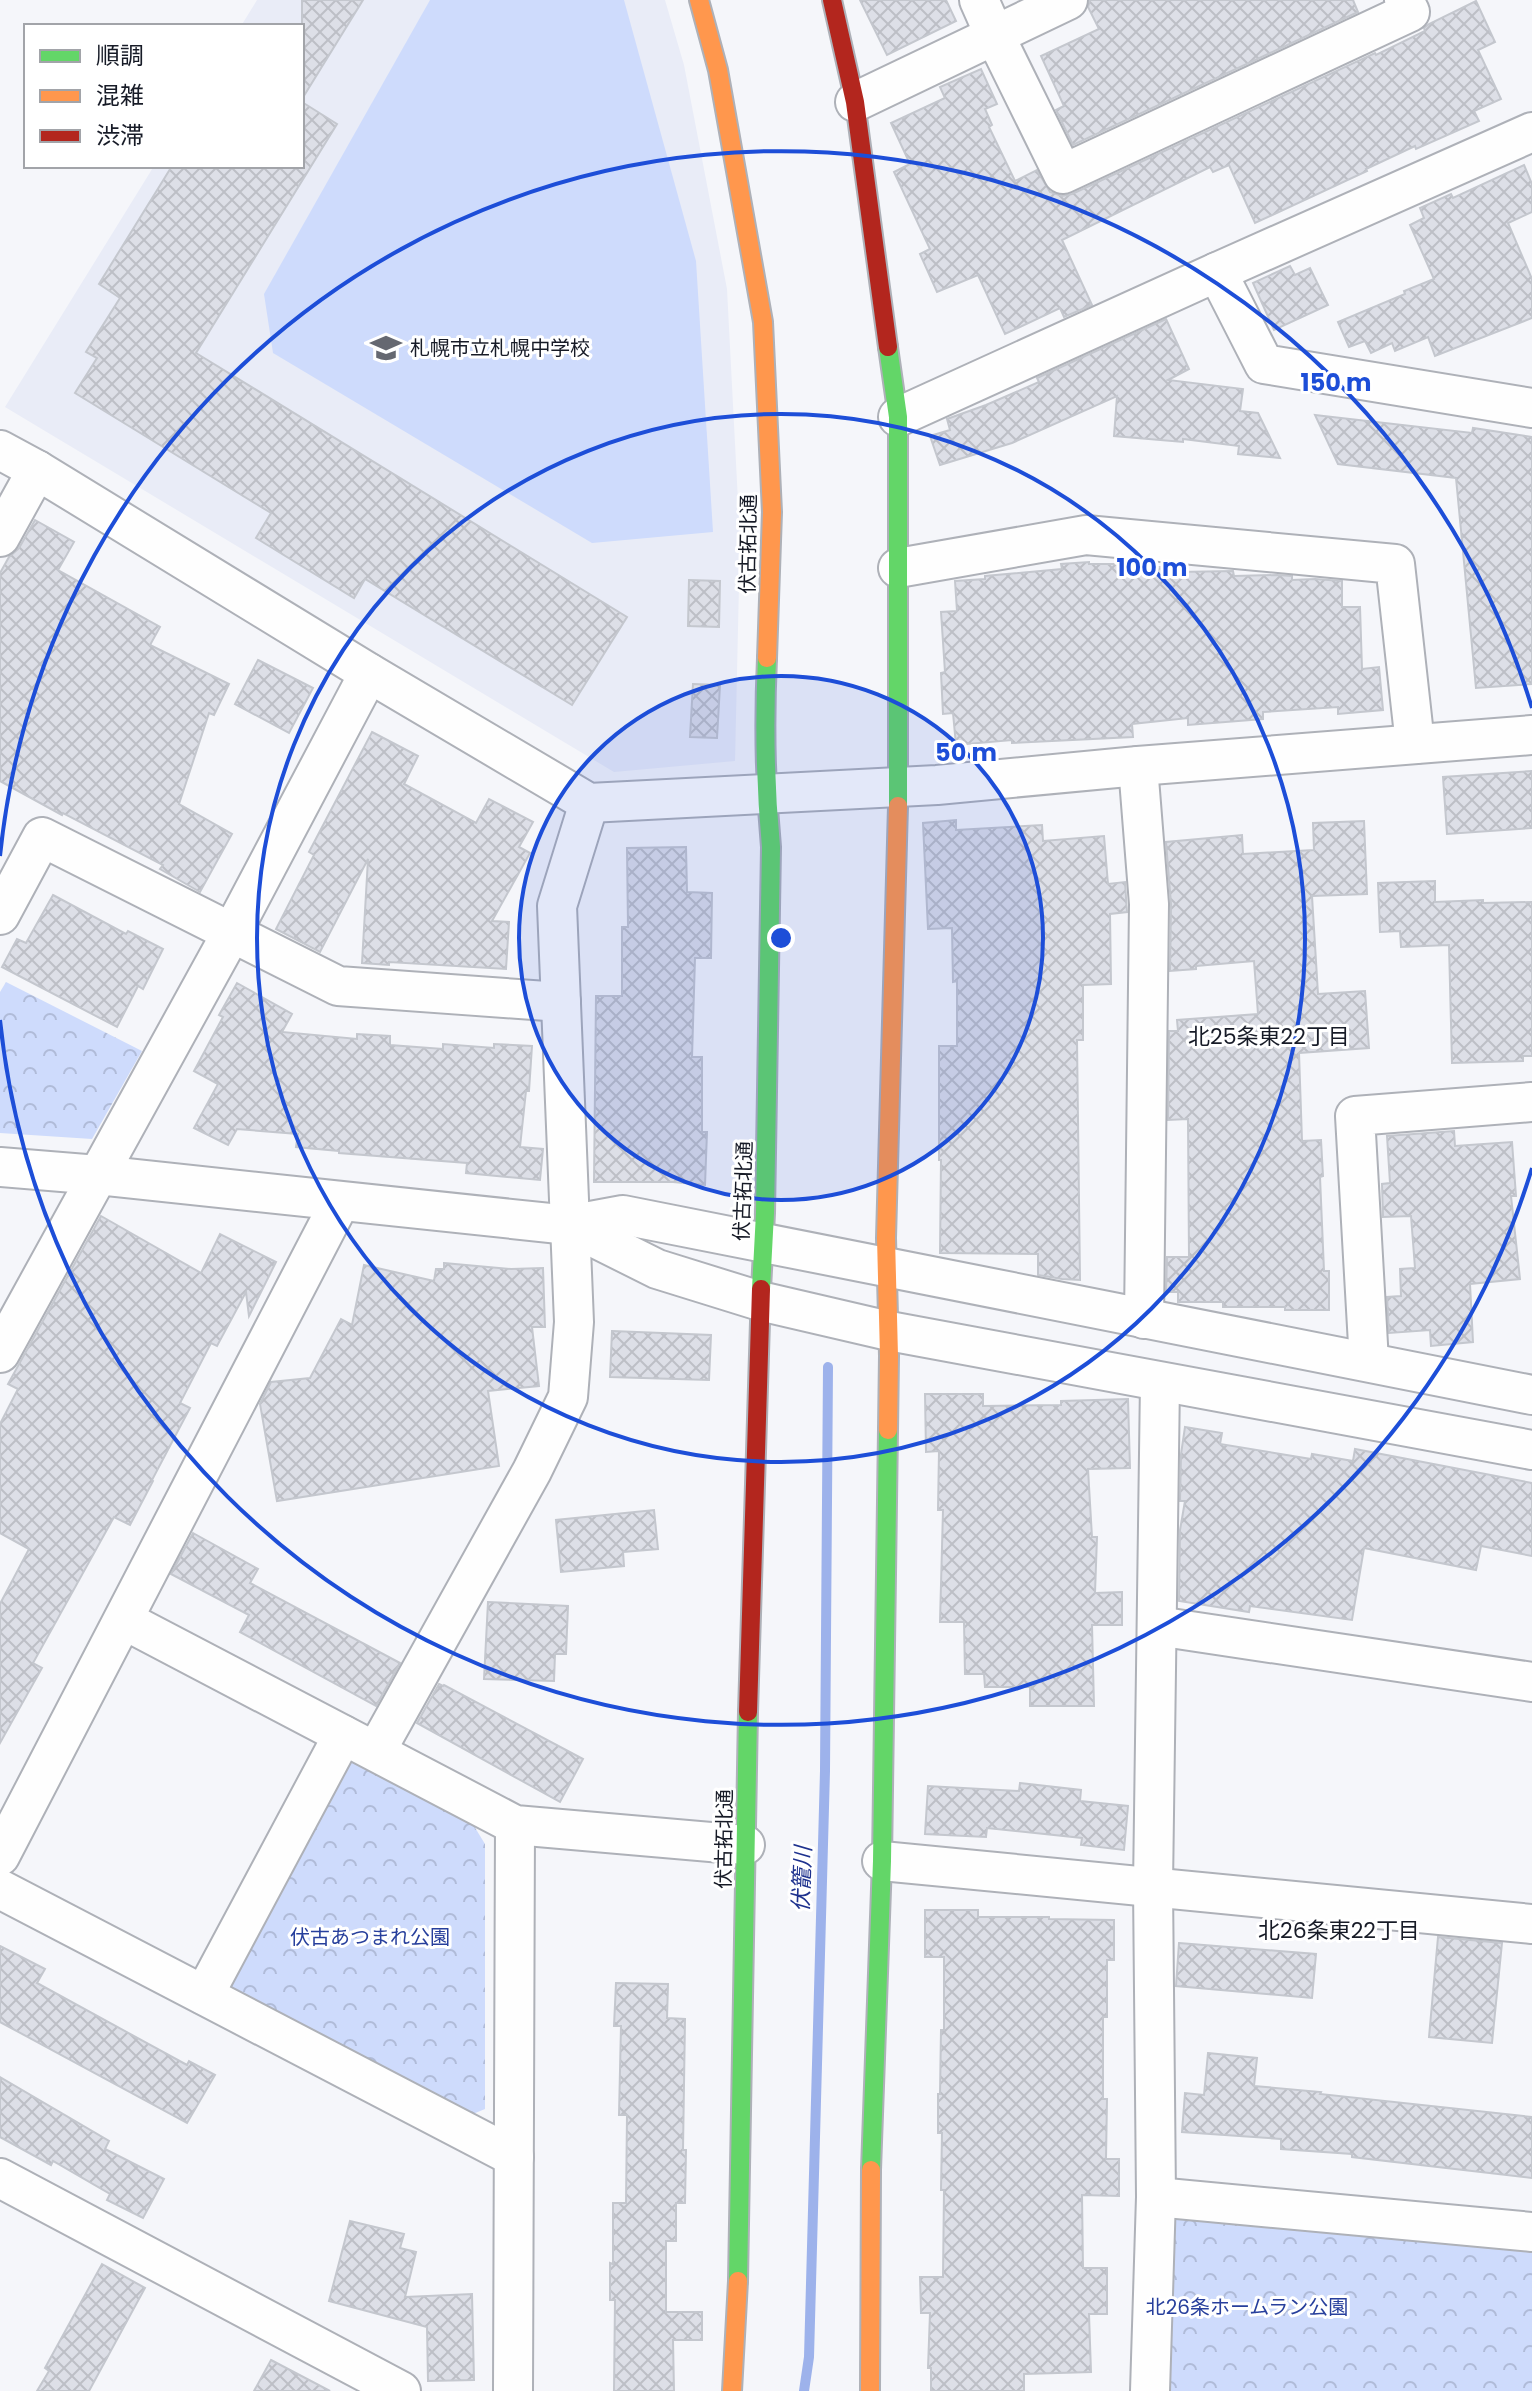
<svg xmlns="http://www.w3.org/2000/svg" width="1532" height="2391" font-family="Poppins,'Noto Sans JP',sans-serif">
	<defs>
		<pattern id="park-crowns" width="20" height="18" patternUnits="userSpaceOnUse" patternTransform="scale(2)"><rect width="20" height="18" fill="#cedbfc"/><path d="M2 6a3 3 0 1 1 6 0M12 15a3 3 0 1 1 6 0" fill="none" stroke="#b0bbd8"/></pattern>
		<pattern id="building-cross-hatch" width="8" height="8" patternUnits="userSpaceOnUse" patternTransform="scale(2)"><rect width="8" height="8" fill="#dddfe7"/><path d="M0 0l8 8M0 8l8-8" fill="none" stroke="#bdbfc6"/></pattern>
	</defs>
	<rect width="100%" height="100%" fill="#f5f6fa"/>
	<path fill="#e9ecf7" d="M257 0H665L684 65 727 289 740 540 735 761 614 772 5 407 154 166H302V26H241Z"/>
	<g fill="url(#park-crowns)">
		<path d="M6 982 142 1051 92 1139 0 1133V992Z"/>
		<path d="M351 1758 474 1826 485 1844V2109L463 2118 229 1991 223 1968Z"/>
		<path d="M1176 2218 1532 2250V2391H1165L1163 2228Z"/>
	</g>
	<path fill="#cedbfc" d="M430 0H624L696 261 713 532 592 543 273 353 264 294Z"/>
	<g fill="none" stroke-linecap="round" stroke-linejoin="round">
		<path stroke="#9db2eb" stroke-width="10" d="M804 2391 809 2357 825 1771 828 1367"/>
	</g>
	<g fill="url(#building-cross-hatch)" stroke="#c4c7ce" stroke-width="2">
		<path d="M302 0H363L302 99Z"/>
		<path d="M860 0H946L956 21 887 55Z"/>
		<path d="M1090 0H1353L1358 12 1073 145 1056 110 1064 106 1041 56 1099 29 1088 7Z"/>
		<path d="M1476 1 1495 42 1478 50 1501 99 1474 111 1479 121 1416 149 1415 146 1366 169 1367 171 1255 223 1229 165 1213 172 1210 167 1062 240 1092 305 1064 317 1060 308 1005 334 978 275 937 292 920 254 930 249 894 172 910 164 891 123 945 98 940 87 981 69 997 104 985 109 992 125 989 127 1015 181 1037 170 1050 192 1062 196 1072 194 1375 53 1376 55 1425 31 1424 28 1429 24Z"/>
		<path d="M302 102 337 124 196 353 627 617 572 705 365 579 354 598 256 538 271 513 75 393 97 358 86 352 120 298 99 284 172 166H302Z"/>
		<path d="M1524 165 1532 184V212L1508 223 1532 279V318L1435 356 1428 337 1395 351 1392 343 1371 353 1365 341 1349 347 1338 322 1405 294 1404 291 1434 279 1410 225 1424 218 1420 208 1451 194 1453 198Z"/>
		<path d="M1290 266 1295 275 1310 268 1328 305 1274 330 1253 283Z"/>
		<path d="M1166 319 1189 369 1168 380 1243 389 1240 411 1258 413 1280 458 1238 454 1239 446 1183 439V442L1114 436 1117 396 1012 443 940 465 930 436 950 430 947 419 986 405 1039 382 1037 378Z"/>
		<path d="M1315 415 1472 433 1473 428 1532 437V684L1476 688 1456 478 1338 464Z"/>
		<path d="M35 520 74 542 58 570 160 627 150 645 229 684 214 715 209 713 179 804 232 834 200 892 160 869 163 865 63 813 62 815 0 781V573L9 557 19 548Z"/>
		<path d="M1089 562V564H1126V567H1178V572L1233 571 1234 576 1277 575 1292 576V580L1315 579 1342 581V607H1360L1362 669 1379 667 1383 710 1338 714V707L1263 712V719L1188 725V718L1132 724 1133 737 1012 743V740L956 745 953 713 943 714 941 673 945 672 941 612 957 611 955 581 985 579V576L1062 569 1061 564Z"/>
		<path d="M689 580 720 581 719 627 688 626Z"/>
		<path d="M258 660 313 688 289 733 235 704Z"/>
		<path d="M693 684 720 685 717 738 690 737Z"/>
		<path d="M372 732 418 756 404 784 476 823 489 799 533 822 519 847 530 853 492 921 509 922 506 969 389 962V965L362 963 368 859 320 952 276 929 314 855 309 852Z"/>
		<path d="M1532 771V828L1447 834 1443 777Z"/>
		<path d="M956 820V830L1042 825 1043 841 1104 836 1108 884 1125 882 1127 912 1110 914 1111 984 1083 985V1040H1077L1080 1280 1062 1279 1038 1275V1254L940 1253 941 1160H939V1046H957V981L953 982 952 928 928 929 923 823Z"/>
		<path d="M1364 821 1367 894 1312 896 1318 994 1365 991 1369 1048 1299 1053 1302 1141 1321 1140 1323 1176 1320 1177 1324 1271H1329V1310H1285V1307H1223V1302H1178V1292H1166L1167 1257H1189L1188 1119 1168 1120 1169 1031H1178L1177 1020 1258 1014 1254 961 1196 966V969L1170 971 1171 904 1166 842 1242 835 1243 854 1314 850 1313 823Z"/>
		<path d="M686 847 687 892 712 893 711 958H695L692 1057H702V1132H707L705 1185 673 1182H594L596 996H622V927H628L627 848Z"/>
		<path d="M1435 881V902L1483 900V903L1532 902V1056H1523V1061L1452 1063 1449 945 1401 947 1400 931 1380 932 1378 883Z"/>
		<path d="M53 895 126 934 128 931 163 949 143 989 138 986 117 1027 2 967 17 939 26 943Z"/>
		<path d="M237 983 292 1014 282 1032 357 1039V1034L390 1036V1045L443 1049V1044L494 1048V1044L532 1046 529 1091H526L520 1147 543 1149 540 1180 466 1173 467 1163 339 1153V1151L296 1147 298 1134 237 1129 228 1145 194 1128 218 1084 194 1071 223 1017 219 1015Z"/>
		<path d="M1454 1131 1455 1146 1512 1142 1516 1196H1511L1520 1279 1470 1284 1473 1342 1431 1346 1430 1330 1389 1333 1387 1297 1401 1296 1400 1269 1415 1268 1411 1216 1383 1217 1382 1184 1390 1183 1387 1136Z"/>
		<path d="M101 1216 201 1273 220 1234 276 1262 249 1316 246 1292 217 1346 211 1343 180 1403 190 1408 152 1480 153 1481 130 1525 114 1517 33 1663 42 1668 0 1743V1604L29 1549 0 1533V1424L18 1389 8 1384Z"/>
		<path d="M444 1263 511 1269 543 1268 545 1327H532L539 1386 488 1391 499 1466 277 1501 260 1404 271 1382 310 1378 341 1319 352 1325 364 1265 434 1281 436 1269H444Z"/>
		<path d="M612 1331 711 1335 709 1380 610 1377Z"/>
		<path d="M925 1394H983V1406L1061 1405V1401L1128 1399 1130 1468 1088 1469 1092 1537H1097L1095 1593 1122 1592V1625H1092L1094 1706H1030V1687H985L984 1674H965L964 1622H940L943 1510H938L939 1451 926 1452Z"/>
		<path d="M1185 1427 1222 1433 1220 1444 1311 1459 1312 1454 1353 1461 1355 1449 1532 1483V1556L1481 1546 1476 1570 1364 1548 1352 1620 1250 1606 1249 1612 1179 1601 1180 1530 1185 1501H1180L1181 1454Z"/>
		<path d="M654 1510 658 1549 623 1552 624 1566 561 1572 556 1520Z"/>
		<path d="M193 1533 258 1569 250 1583 400 1663 376 1706 240 1632 249 1615 171 1574Z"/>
		<path d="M488 1602 568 1606 566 1654H555L554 1681 484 1679Z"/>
		<path d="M439 1684 443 1686 444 1685 583 1759 560 1802 417 1723Z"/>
		<path d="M1020 1783 1081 1790 1080 1801 1128 1806 1124 1850 1081 1845 1082 1838 987 1828 986 1837 925 1834 928 1786 1019 1791Z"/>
		<path d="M925 1910H978V1917H1049V1919L1114 1920V1960H1107V2017H1103V2099H1107L1106 2159H1119V2196L1082 2195 1083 2268H1107V2314H1089L1091 2372 1024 2374V2391H931V2368H928L930 2313H921L920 2277H943L944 2190H941L942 2133H938V2094H940L941 2030H944V1957H925Z"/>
		<path d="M1438 1937 1502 1943 1492 2043 1429 2037Z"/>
		<path d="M1179 1943 1316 1954 1312 1998 1176 1986Z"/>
		<path d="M0 1946 45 1969 37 1983 187 2065 189 2061 215 2075 187 2123 0 2022Z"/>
		<path d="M616 1983 668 1984 667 2018 685 2019 683 2150H686L685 2203H676V2241H666V2312H702V2340H673L674 2391H614L615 2300H610V2263L613 2264V2203H626L627 2115H619L621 2026H614Z"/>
		<path d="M1208 2053 1257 2058 1254 2086 1321 2092 1320 2094 1532 2117V2178L1352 2157V2154L1281 2149V2139L1182 2132 1185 2093 1204 2095Z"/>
		<path d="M0 2077 109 2141 105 2149 164 2179 143 2218 107 2200 110 2194 53 2161 51 2165 0 2137Z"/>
		<path d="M350 2221 404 2234 400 2248 416 2252 405 2297 472 2294 474 2380 428 2381 427 2327 329 2301Z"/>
		<path d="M102 2264 145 2288 89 2391H37L49 2371 45 2368Z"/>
		<path d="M271 2360 330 2391H254Z"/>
	</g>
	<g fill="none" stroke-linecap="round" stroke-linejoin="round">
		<defs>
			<g id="street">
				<path d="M979 0 995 36 1063 174 1410 12 1404 0"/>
				<path d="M855 102 1068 0"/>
				<path d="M1217 272 1264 364 1532 408"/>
				<path d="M898 417 1217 272 1532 132"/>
				<path d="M0 450 37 470 369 673 589 803 937 785 1138 766 1532 735"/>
				<path d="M0 537 37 470"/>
				<path d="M898 568 1086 535 1395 564 1415 744"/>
				<path d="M1138 766 1149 904 1144 1319"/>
				<path d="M0 915 42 837 338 986 561 1002"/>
				<path d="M0 1167 98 1175 569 1225 623 1215 1532 1395"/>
				<path d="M569 1225 657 1269 760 1301 889 1331 1532 1450"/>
				<path d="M0 1353 231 934 369 673"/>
				<path d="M1369 1362 1355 1116 1532 1102"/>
				<path d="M124 1620 515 1825 745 1845"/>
				<path d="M1157 1626 1532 1682"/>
				<path d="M376 1751 532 1471 568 1397 574 1322 557 906 589 803"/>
				<path d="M0 1856 340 1202"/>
				<path d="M882 1861 1532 1924"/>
				<path d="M0 1889 514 2157"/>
				<path d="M204 1995 343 1735"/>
				<path d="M0 2178 401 2391"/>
				<path d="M1156 2197 1532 2232"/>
				<path d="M513 2391 515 1825"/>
				<path d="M1150 2391 1156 2197 1153 1886 1160 1382"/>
			</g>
			<g id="fast">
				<path d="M888 347 898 417V806"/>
				<path d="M761 1289 765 1213 771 847C765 784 764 722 767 658"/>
				<path d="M871 2170 882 1861 888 1430"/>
				<path d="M738 2281 748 1712"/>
			</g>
			<g id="slow">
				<path d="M699 0 718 70 763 322 772 512 767 658"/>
				<path d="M888 1430 889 1356 886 1238 898 806"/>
				<path d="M732 2391 738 2281"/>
				<path d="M870 2391 871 2170"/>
			</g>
			<g id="jam">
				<path d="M832 0 855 102 888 347"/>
				<path d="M748 1712 761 1289"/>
			</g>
		</defs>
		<use href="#street" stroke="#aeb1b8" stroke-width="42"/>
		<use href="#fast" stroke="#aeb1b8" stroke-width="22"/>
		<use href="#slow" stroke="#aeb1b8" stroke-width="22"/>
		<use href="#jam" stroke="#aeb1b8" stroke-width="22"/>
		<use href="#street" stroke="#fefefe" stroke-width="38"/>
		<use href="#fast" stroke="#63d668" stroke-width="18"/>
		<use href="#slow" stroke="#ff974d" stroke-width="18"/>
		<use href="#jam" stroke="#b3261e" stroke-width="18"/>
	</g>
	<circle cx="781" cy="938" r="262" fill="#1d4ed8" fill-opacity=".12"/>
	<g fill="none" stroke="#1d4ed8" stroke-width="4">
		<circle cx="781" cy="938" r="262"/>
		<circle cx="781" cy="938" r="524"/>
		<path d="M1532 1168A785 785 0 0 1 0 1020M0 856A785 785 0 0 1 1532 708"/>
	</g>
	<defs>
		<symbol id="school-bare" viewBox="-9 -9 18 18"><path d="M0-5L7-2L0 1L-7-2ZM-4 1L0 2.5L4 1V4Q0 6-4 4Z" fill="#656871" stroke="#fff" stroke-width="2.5" paint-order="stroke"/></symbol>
	</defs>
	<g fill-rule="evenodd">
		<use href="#school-bare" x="364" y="326" width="44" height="44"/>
	</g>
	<g text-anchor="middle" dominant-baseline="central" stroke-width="6" stroke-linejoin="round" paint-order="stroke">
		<g font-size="20" fill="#171b27" stroke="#fff" text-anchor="start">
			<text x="410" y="348">札幌市立札幌中学校</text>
		</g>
		<g font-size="20" fill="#171b27" stroke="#fff">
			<text transform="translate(748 544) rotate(-89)">伏古拓北通</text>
			<text transform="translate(743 1191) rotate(-88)">伏古拓北通</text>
			<text transform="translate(724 1839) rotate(-89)">伏古拓北通</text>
		</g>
		<g font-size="20" fill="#273f9c" stroke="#fff">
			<text x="370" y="1937">伏古あつまれ公園</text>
			<text x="1247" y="2307">北26条ホームラン公園</text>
		</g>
		<g font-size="22" fill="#171b27" stroke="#fff">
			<text x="1269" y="1036">北25条東22丁目</text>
			<text x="1339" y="1930">北26条東22丁目</text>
		</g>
		<g font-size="22" font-style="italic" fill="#1e328e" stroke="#fff">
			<text transform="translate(802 1879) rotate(-88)">伏籠川</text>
		</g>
	</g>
	<circle cx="781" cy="938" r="12" fill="#1d4ed8" stroke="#fff" stroke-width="4"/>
	<g font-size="24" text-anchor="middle" font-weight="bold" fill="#1d4ed8" stroke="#fff" stroke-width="6" stroke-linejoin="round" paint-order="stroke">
		<text x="1336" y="391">150 m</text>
		<text x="1152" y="576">100 m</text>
		<text x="966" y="761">50 m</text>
	</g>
	<rect x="24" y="24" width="280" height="144" fill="#ffffff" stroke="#a2a4a9" stroke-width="2"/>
	<rect x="40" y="50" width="40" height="12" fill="#63d668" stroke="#a2a4a9" stroke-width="2"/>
	<text x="96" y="64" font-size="24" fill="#171b27">順調</text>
	<rect x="40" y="90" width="40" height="12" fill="#ff974d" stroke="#a2a4a9" stroke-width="2"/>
	<text x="96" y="104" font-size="24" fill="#171b27">混雑</text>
	<rect x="40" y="130" width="40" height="12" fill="#b3261e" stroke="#a2a4a9" stroke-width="2"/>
	<text x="96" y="144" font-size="24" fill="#171b27">渋滞</text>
</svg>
